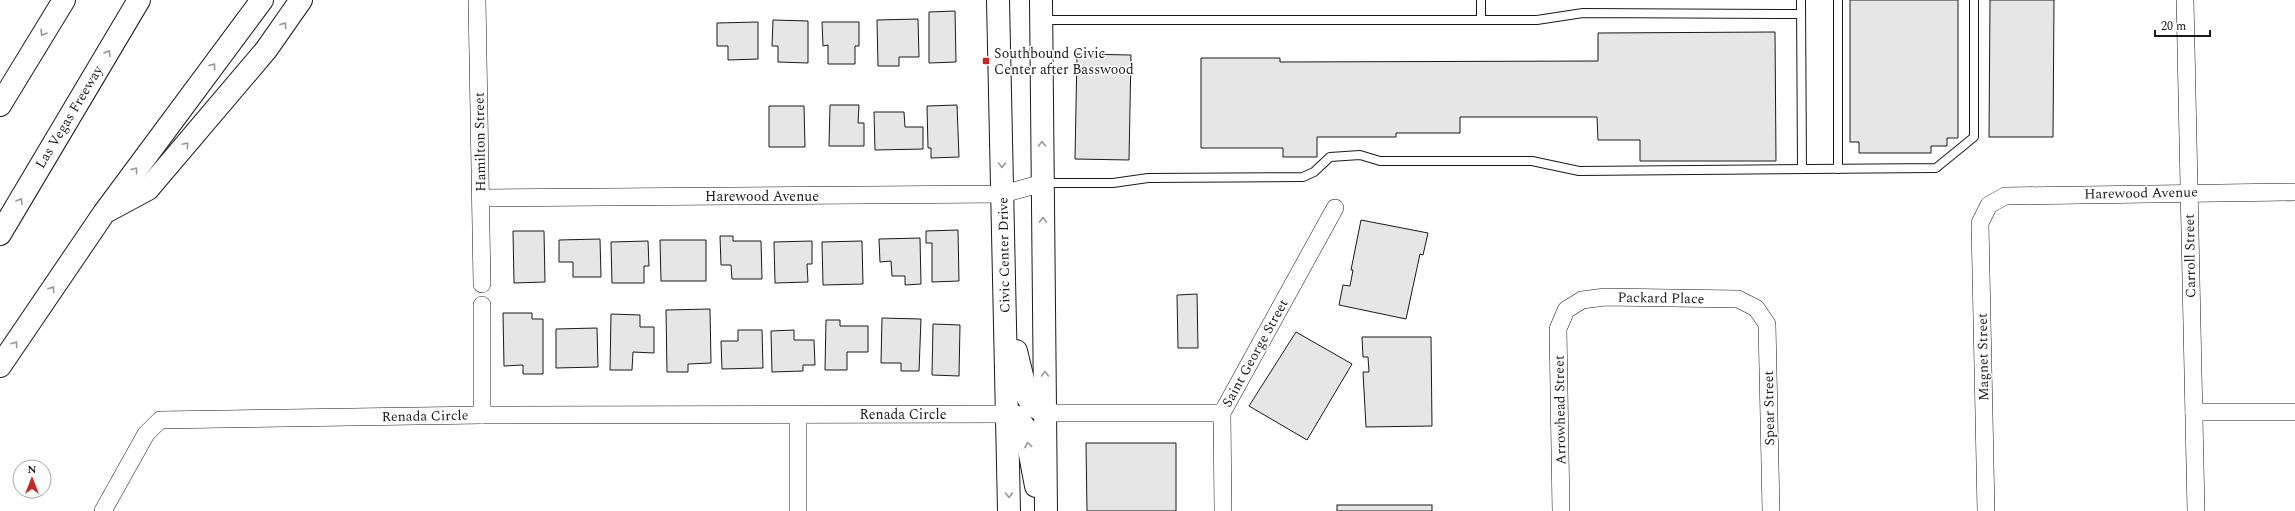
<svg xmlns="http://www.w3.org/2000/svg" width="2295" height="511" font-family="Spectral,serif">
	<rect width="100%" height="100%" fill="#fff"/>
	<g fill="#e6e6e6" stroke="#1a1a1a">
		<path d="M1850 0H1958V138H1947V146H1931V153H1859V142H1850Z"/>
		<path d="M1990 0H2054L2053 137H1989Z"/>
		<path d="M955 11 956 62 929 63V12Z"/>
		<path d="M918 19 919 57H899V66H878L877 20Z"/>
		<path d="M773 20 808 21V63L778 62V46H772Z"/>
		<path d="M758 22V59L728 60V46H717V23Z"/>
		<path d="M822 22H859V46H855V64H828V45L823 46Z"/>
		<path d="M1775 32 1776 161H1640V140H1598L1597 117H1460V133H1396V137H1317V157H1283V148H1201V58H1280V62L1598 61V33Z"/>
		<path d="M1077 54 1131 55 1129 160 1075 159Z"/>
		<path d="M830 105H859L858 123H864V146H829Z"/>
		<path d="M957 105 959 157 931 158V148H928L927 106Z"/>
		<path d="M769 106H804L805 147H769Z"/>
		<path d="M874 112H904L905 127H923V149L875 150Z"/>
		<path d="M1361 220 1428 233 1423 255 1420 254 1406 319 1339 305 1343 285 1350 286 1353 270H1351Z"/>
		<path d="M958 230 959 281 932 282V243H926V231Z"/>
		<path d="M513 231H544L545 282 514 283Z"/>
		<path d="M720 236H733V241H761L762 279H732L731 265H721Z"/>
		<path d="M920 238 921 284 905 285V276H892L891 261 880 262 879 239Z"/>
		<path d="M600 239 601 277H573V262H559V240Z"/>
		<path d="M660 240H706V281H661Z"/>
		<path d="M648 241 649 266H644V283H612L611 242Z"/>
		<path d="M812 241V264H807L808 282 775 283 774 242Z"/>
		<path d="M862 241 863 284 823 285 822 242Z"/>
		<path d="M1197 294 1198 348H1178L1177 295Z"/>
		<path d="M710 309 711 363 688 364V372H667L666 310Z"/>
		<path d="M503 313H532V319H543V374H523V365L504 366Z"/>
		<path d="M611 314 640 315V327H654V353L633 352 632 370H610Z"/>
		<path d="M882 318 921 319 919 371H901V363H881Z"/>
		<path d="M826 320H840V326H868V352H847V370H825Z"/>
		<path d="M933 324 960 325 959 376 932 375Z"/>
		<path d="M597 328 598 367 556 368V329Z"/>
		<path d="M738 330H762L763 368 722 369 721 341H738Z"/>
		<path d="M794 330V340H814L815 365H803V371L772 372 771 331Z"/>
		<path d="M1296 332 1352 364 1307 440 1249 406Z"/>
		<path d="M1362 337H1431L1432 426 1366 427 1363 372H1369L1368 357H1363Z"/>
		<path d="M1086 443H1176V511H1087Z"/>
		<rect x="1337" y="505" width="95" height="6"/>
	</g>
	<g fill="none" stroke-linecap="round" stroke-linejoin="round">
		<defs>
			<g id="service">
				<path d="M1481 0V20"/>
				<path d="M1801 0 1802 169"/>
				<path d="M1838 0V169"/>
				<path d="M1043 20H1537L1583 13 1801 14"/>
				<path d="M1043 183H1113L1148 178 1303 177 1314 172 1330 157 1360 155 1380 161H1532L1579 171 1936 168 1974 137V0"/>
			</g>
			<g id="minor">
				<path d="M477 0 482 284"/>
				<path d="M2185 0 2196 511"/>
				<path d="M481 198 1003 194 1043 183"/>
				<path d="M482 305V415"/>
				<path d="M2194 412H2295"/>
				<path d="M1046 413H1222"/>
				<path d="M103 511 146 434 160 420 482 415 1008 414"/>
				<path d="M798 511V415"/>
				<path d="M1223 511 1222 413 1335 208"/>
				<path d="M1561 511 1558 329 1566 310 1582 300 1605 297 1738 299 1756 308 1767 324 1771 511"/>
				<path d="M1986 511 1980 223 1989 205 2005 196 2295 192"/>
			</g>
			<g id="secondary">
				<path d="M998 0 1009 511"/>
				<path d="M1041 0 1046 511"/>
				<path d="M1016 351 1027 396 1032 405 1046 413"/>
				<path d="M1008 414 1017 417 1025 428 1036 486"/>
			</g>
			<g id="motorway">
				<path d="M0 105 64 0"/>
				<path d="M109 210 148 189 266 50 301 0"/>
				<path d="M0 234 139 0"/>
				<path d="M0 366 104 213 262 0"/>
			</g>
		</defs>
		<use href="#service" stroke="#1a1a1a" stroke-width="10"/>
		<use href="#minor" stroke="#1a1a1a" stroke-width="18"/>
		<use href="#secondary" stroke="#1a1a1a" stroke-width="24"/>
		<use href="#motorway" stroke="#1a1a1a" stroke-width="24"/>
		<use href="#service" stroke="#fff" stroke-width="8"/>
		<use href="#minor" stroke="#fff" stroke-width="17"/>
		<use href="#secondary" stroke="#fff" stroke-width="22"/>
		<use href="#motorway" stroke="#fff" stroke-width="22"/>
	</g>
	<defs><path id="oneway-chevron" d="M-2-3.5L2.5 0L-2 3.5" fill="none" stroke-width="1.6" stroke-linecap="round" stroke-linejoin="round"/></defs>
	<g stroke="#989898">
		<use href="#oneway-chevron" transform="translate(284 25) rotate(-55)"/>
		<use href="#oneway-chevron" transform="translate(43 33) rotate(121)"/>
		<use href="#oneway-chevron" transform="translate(108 53) rotate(-59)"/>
		<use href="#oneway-chevron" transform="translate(213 66) rotate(-53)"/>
		<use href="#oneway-chevron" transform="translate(1042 144) rotate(-90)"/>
		<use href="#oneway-chevron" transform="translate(186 145) rotate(-50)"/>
		<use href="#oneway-chevron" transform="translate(1002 165) rotate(89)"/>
		<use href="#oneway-chevron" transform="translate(135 170) rotate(-53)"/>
		<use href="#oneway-chevron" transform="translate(20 201) rotate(-59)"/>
		<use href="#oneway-chevron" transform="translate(1043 220) rotate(-91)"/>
		<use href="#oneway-chevron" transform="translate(52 289) rotate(-56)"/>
		<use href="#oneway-chevron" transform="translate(15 344) rotate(-56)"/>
		<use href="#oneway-chevron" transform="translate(1045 374) rotate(-91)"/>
		<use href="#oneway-chevron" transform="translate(1028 445) rotate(-101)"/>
		<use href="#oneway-chevron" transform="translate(1009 495) rotate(89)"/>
	</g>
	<rect fill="#c62828" stroke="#fff" stroke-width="1.5" x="982" y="57" width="8" height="8" rx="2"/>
	<g text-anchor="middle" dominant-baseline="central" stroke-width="3" stroke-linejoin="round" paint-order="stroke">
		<g font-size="14" fill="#1a1a1a" stroke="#fff" text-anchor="start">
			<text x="994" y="53">Southbound Civic<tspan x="994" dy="16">Center after Basswood</tspan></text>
		</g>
		<g font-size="14" fill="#1a1a1a" stroke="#fff">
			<text transform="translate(69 117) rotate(-59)">Las Vegas Freeway</text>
			<text transform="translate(480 142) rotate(-91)">Hamilton Street</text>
			<text transform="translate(2141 193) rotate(-1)">Harewood Avenue</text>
			<text x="762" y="196">Harewood Avenue</text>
			<text transform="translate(1004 255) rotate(-91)">Civic Center Drive</text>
			<text transform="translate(2190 256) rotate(-91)">Carroll Street</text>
			<text transform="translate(1661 298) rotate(1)">Packard Place</text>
			<text transform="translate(1255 353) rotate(-61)">Saint George Street</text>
			<text transform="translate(1983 357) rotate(-91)">Magnet Street</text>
			<text transform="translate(1769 408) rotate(-91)">Spear Street</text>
			<text transform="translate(1560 410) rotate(-91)">Arrowhead Street</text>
			<text x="903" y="414">Renada Circle</text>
			<text transform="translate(425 416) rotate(-1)">Renada Circle</text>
		</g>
	</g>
	<g transform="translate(32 479)"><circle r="19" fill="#ffffff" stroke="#a3a3a3"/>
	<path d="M0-3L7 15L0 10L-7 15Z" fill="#c62828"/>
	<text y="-6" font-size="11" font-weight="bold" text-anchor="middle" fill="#1a1a1a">N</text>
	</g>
	<path d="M2155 30v6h55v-6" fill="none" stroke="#1a1a1a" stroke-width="2"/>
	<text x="2161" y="30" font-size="12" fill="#1a1a1a" stroke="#ffffff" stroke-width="3" paint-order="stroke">20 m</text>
</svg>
